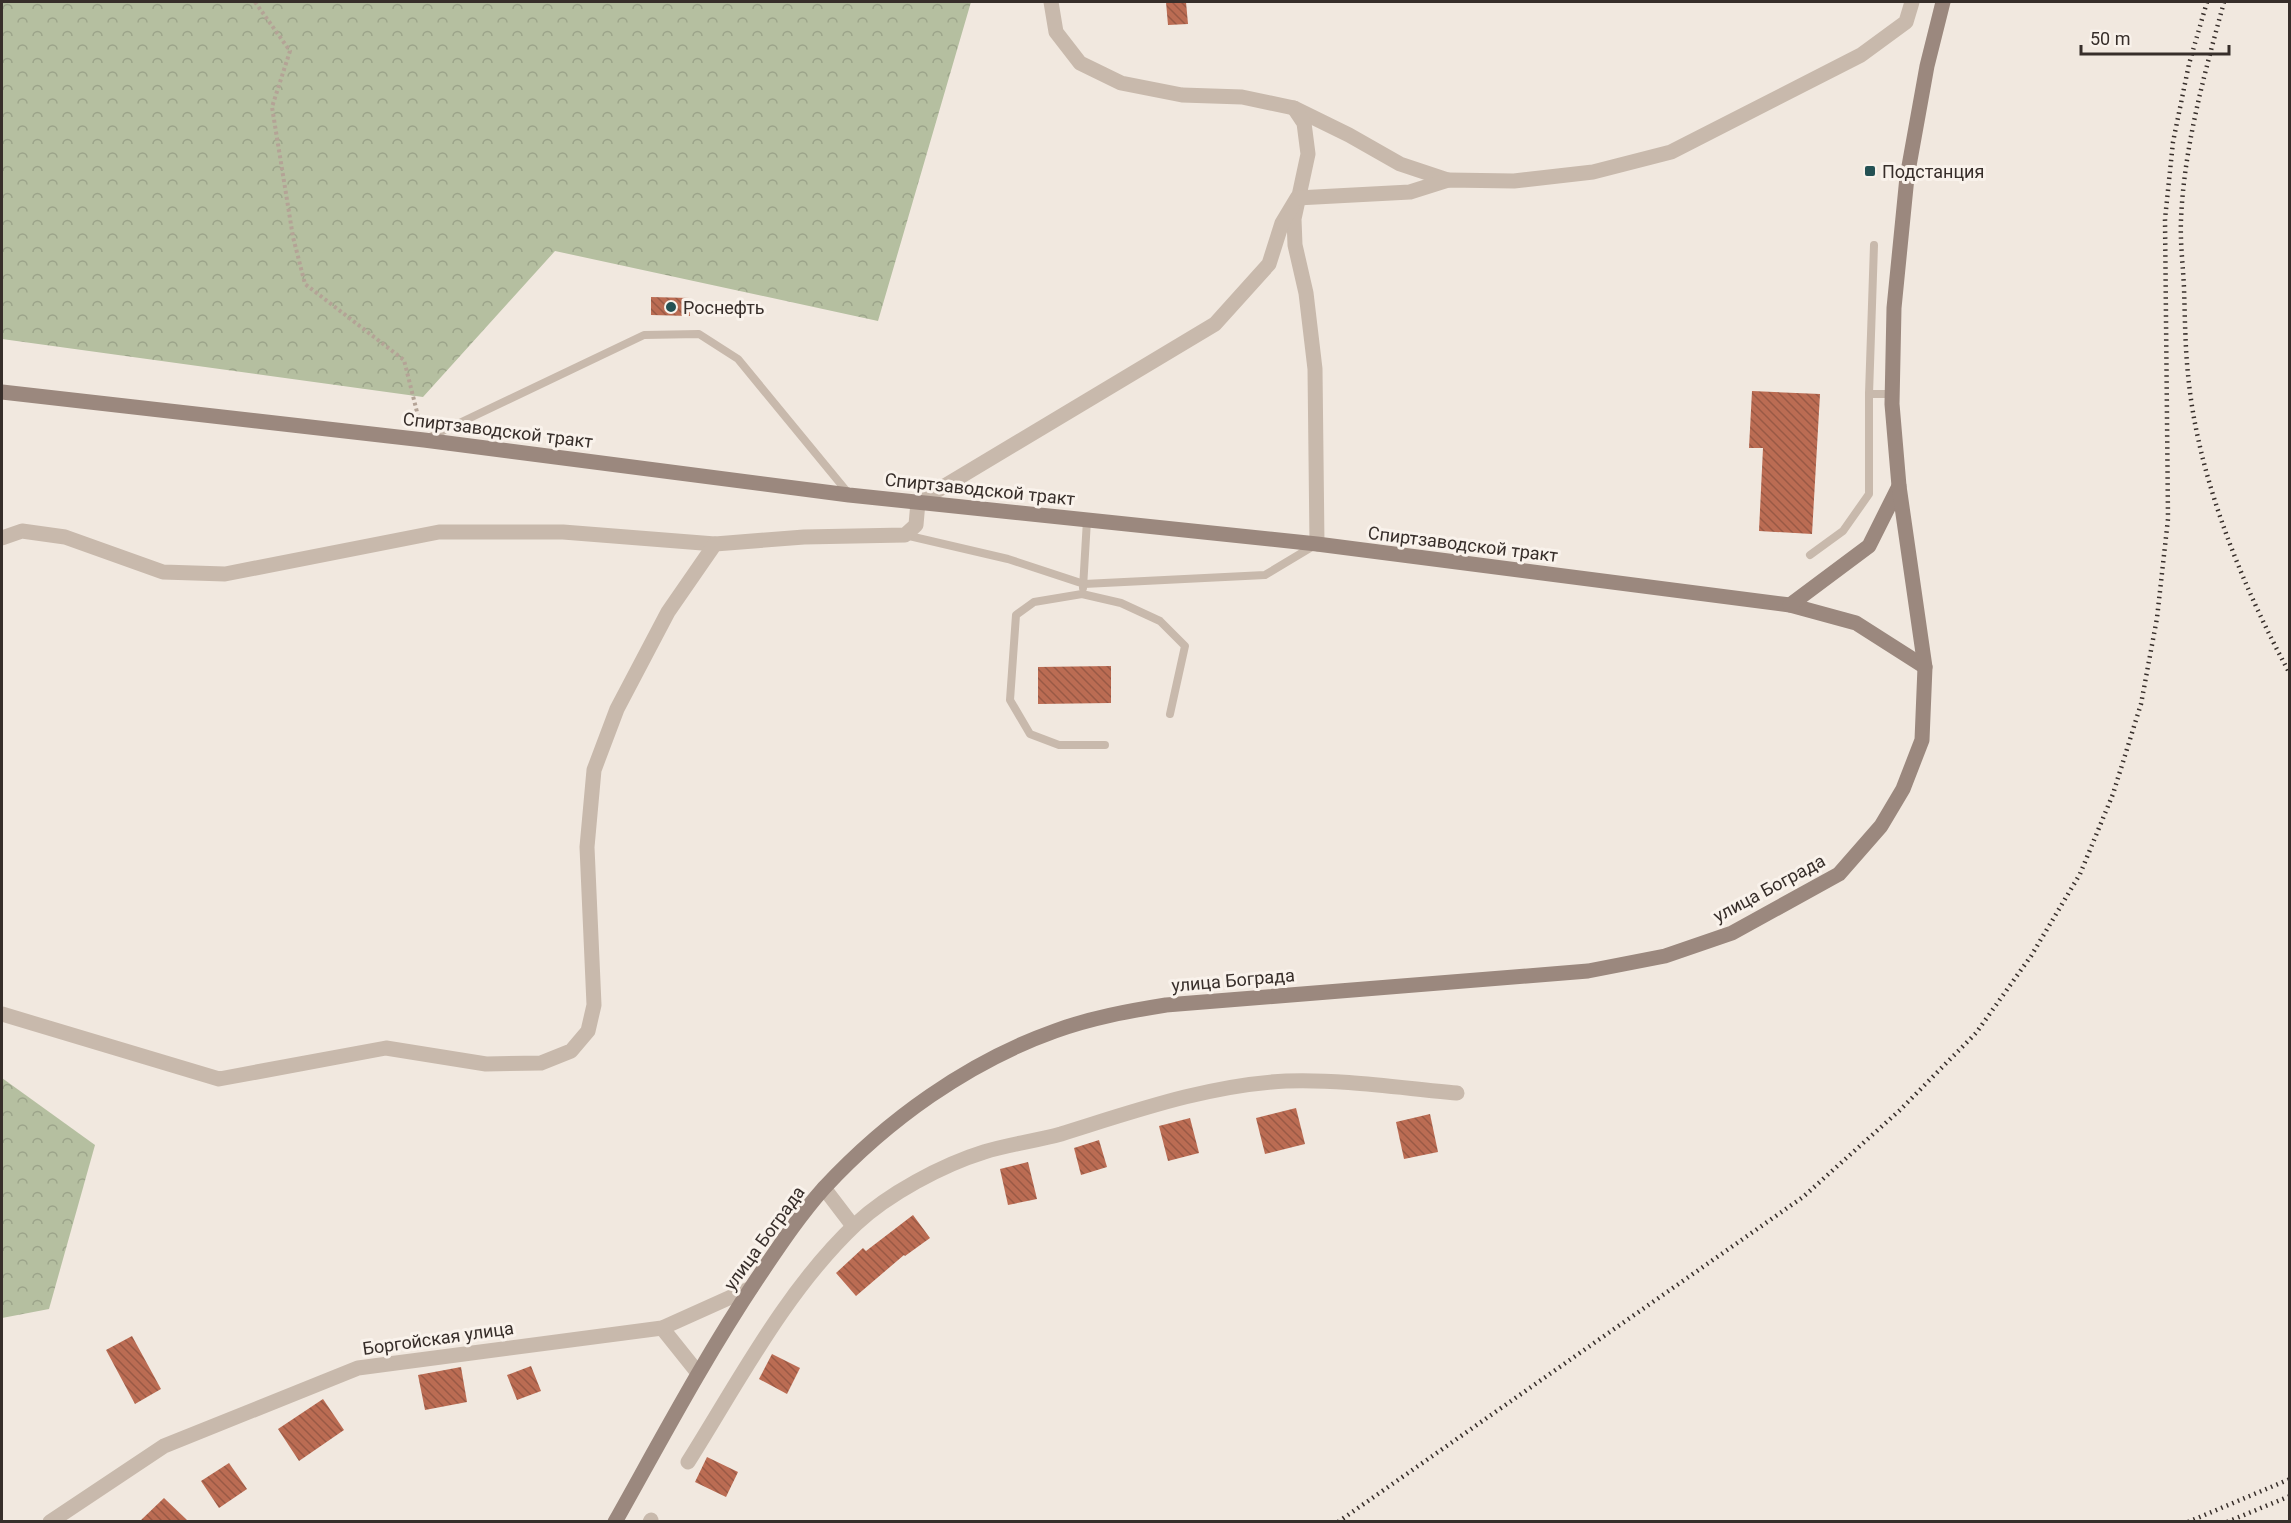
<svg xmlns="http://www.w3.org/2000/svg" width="2291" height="1523" font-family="Roboto,sans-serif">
	<defs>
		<pattern id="forest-crowns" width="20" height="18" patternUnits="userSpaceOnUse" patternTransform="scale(1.5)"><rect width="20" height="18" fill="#b5bfa0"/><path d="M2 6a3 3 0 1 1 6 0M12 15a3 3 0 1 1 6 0" fill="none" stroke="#9ca48a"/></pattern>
		<pattern id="building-back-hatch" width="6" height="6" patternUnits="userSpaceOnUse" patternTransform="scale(1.5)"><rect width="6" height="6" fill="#bb6c53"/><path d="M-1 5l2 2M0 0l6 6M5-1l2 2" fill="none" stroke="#995945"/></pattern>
	</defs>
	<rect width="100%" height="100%" fill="#f1e8df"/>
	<g fill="url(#forest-crowns)">
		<path d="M2 2H971L878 321 555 251 423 397 2 339Z"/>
		<path d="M2 1078 95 1145 49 1309 2 1318Z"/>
	</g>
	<g fill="url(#building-back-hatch)">
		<path d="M1166 2H1186L1188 24 1168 25Z"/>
		<path d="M651 297 690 298V316L651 315Z"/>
		<path d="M1752 391 1820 394 1812 534 1759 531 1763 448H1749Z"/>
		<path d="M1111 666V703L1038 704V667Z"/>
		<path d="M1296 1108 1305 1144 1265 1154 1256 1118Z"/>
		<path d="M1430 1114 1438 1152 1404 1159 1396 1122Z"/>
		<path d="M1190 1118 1199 1153 1168 1161 1159 1126Z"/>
		<path d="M1099 1140 1107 1167 1081 1175 1074 1148Z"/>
		<path d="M1028 1162 1037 1199 1008 1205 1000 1169Z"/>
		<path d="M913 1215 930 1238 905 1256 904 1255 856 1296 836 1273 863 1248 866 1251Z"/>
		<path d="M132 1336 161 1389 135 1404 106 1350Z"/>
		<path d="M772 1354 800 1368 787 1394 759 1379Z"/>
		<path d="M531 1366 541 1391 517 1400 507 1375Z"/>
		<path d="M461 1367 467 1402 425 1410 418 1375Z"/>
		<path d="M323 1399 344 1430 299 1461 278 1429Z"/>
		<path d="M707 1457 738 1472 726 1497 695 1482Z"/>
		<path d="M229 1463 247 1489 219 1508 201 1481Z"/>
		<path d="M164 1498 188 1521H140Z"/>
	</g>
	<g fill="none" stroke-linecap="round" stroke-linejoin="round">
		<path stroke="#b4a396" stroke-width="4" stroke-dasharray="3 3" stroke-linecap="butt" d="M255 2 290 51 272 107 293 237 305 284 404 360 420 424"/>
		<g stroke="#c8b9ac" stroke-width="8">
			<path d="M1869 394H1892"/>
			<path d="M428 438 644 335 699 334 738 359 849 494"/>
			<path d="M905 535 1008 559 1084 584 1265 575 1315 545"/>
			<path d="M1810 555 1843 531 1869 494V394L1874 245"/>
			<path d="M1083 588 1087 520"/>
			<path d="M1105 745H1059L1030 734 1010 700 1016 615 1034 602 1082 594 1121 603 1160 621 1185 646 1170 714"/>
		</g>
		<g stroke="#c8b9ac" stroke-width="15">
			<path d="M1051 2 1056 32 1080 63 1121 83 1182 95 1242 97 1294 108 1349 135 1400 164 1448 180"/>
			<path d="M1294 108 1304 123 1308 154 1294 219 1295 245 1306 293 1315 369 1317 544"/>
			<path d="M2 538 22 531 65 537 163 572 225 574 439 532H563L715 544"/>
			<path d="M2 1014 219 1079 386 1048 486 1064 541 1063 571 1051 588 1031 594 1005 587 847 594 770 617 709 668 612 715 544 804 537 905 535 916 525 918 502 1215 324 1269 264 1282 223 1297 198 1410 192 1448 180 1514 181 1593 172 1671 152 1861 55 1906 22 1912 2"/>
			<path d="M824 1188 853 1226"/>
			<path d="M662 1328 698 1373"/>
			<path d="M688 1462C739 1381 786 1290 856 1224 888 1194 942 1165 984 1152 1009 1144 1036 1141 1061 1134 1135 1111 1208 1085 1286 1081 1343 1079 1400 1088 1457 1093"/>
			<path d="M50 1522 164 1446 358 1368 662 1328 751 1288"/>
			<path d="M650 1522 651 1520"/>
		</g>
		<g stroke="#9b887e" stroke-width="15">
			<path d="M2 392 424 440 849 495 1317 544 1790 605 1856 623 1925 667"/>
			<path d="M1790 605 1869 546 1899 486"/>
			<path d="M615 1522C661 1440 705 1357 757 1279 778 1248 799 1216 824 1188 887 1120 968 1062 1055 1031 1090 1018 1129 1011 1166 1005L1588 971 1665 956 1732 933 1839 874 1881 826 1903 789 1922 740 1925 667 1899 486 1892 404 1894 308 1907 177 1927 66 1943 2"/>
		</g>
		<g stroke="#372e2a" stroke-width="4.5" stroke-dasharray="1.5 4.5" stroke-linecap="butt">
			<path d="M2224 2C2205 72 2184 146 2181 220 2180 242 2183 265 2184 288 2185 317 2185 346 2188 374 2197 475 2242 586 2290 674"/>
			<path d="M1338 1522 1803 1197 1899 1111 1976 1033 2031 956 2080 874 2113 794 2141 704 2157 618 2168 519 2165 219 2173 142 2189 64 2207 2"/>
			<path d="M2188 1522 2290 1479"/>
			<path d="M2227 1522 2290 1496"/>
		</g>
	</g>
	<g fill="#245154" stroke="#f9f2eb" stroke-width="2">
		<rect x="1864" y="165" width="12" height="12" rx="3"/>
		<circle cx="671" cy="307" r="6"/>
	</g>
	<g text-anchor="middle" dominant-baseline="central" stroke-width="6" stroke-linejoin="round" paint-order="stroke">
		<g font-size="18" fill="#372e2a" stroke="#f9f2eb" text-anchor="start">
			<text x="1882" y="171">Подстанция</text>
			<text x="683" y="307">Роснефть</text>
		</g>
		<g font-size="18" fill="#372e2a" stroke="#f9f2eb">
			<text transform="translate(498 430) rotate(7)">Спиртзаводской тракт</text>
			<text transform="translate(980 489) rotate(6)">Спиртзаводской тракт</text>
			<text transform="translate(1463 544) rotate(7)">Спиртзаводской тракт</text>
			<text transform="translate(1769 888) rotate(-28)">улица Бограда</text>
			<text transform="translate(1233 980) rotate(-5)">улица Бограда</text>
			<text transform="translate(764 1238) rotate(-54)">улица Бограда</text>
			<text transform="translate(438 1338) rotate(-8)">Боргойская улица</text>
		</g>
	</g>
	<rect width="2291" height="1523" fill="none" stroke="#372e2a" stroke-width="6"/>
	<path d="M2081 45v9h148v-9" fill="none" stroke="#372e2a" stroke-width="3"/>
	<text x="2090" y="45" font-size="18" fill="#372e2a" stroke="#f9f2eb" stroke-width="4.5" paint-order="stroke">50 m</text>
</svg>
